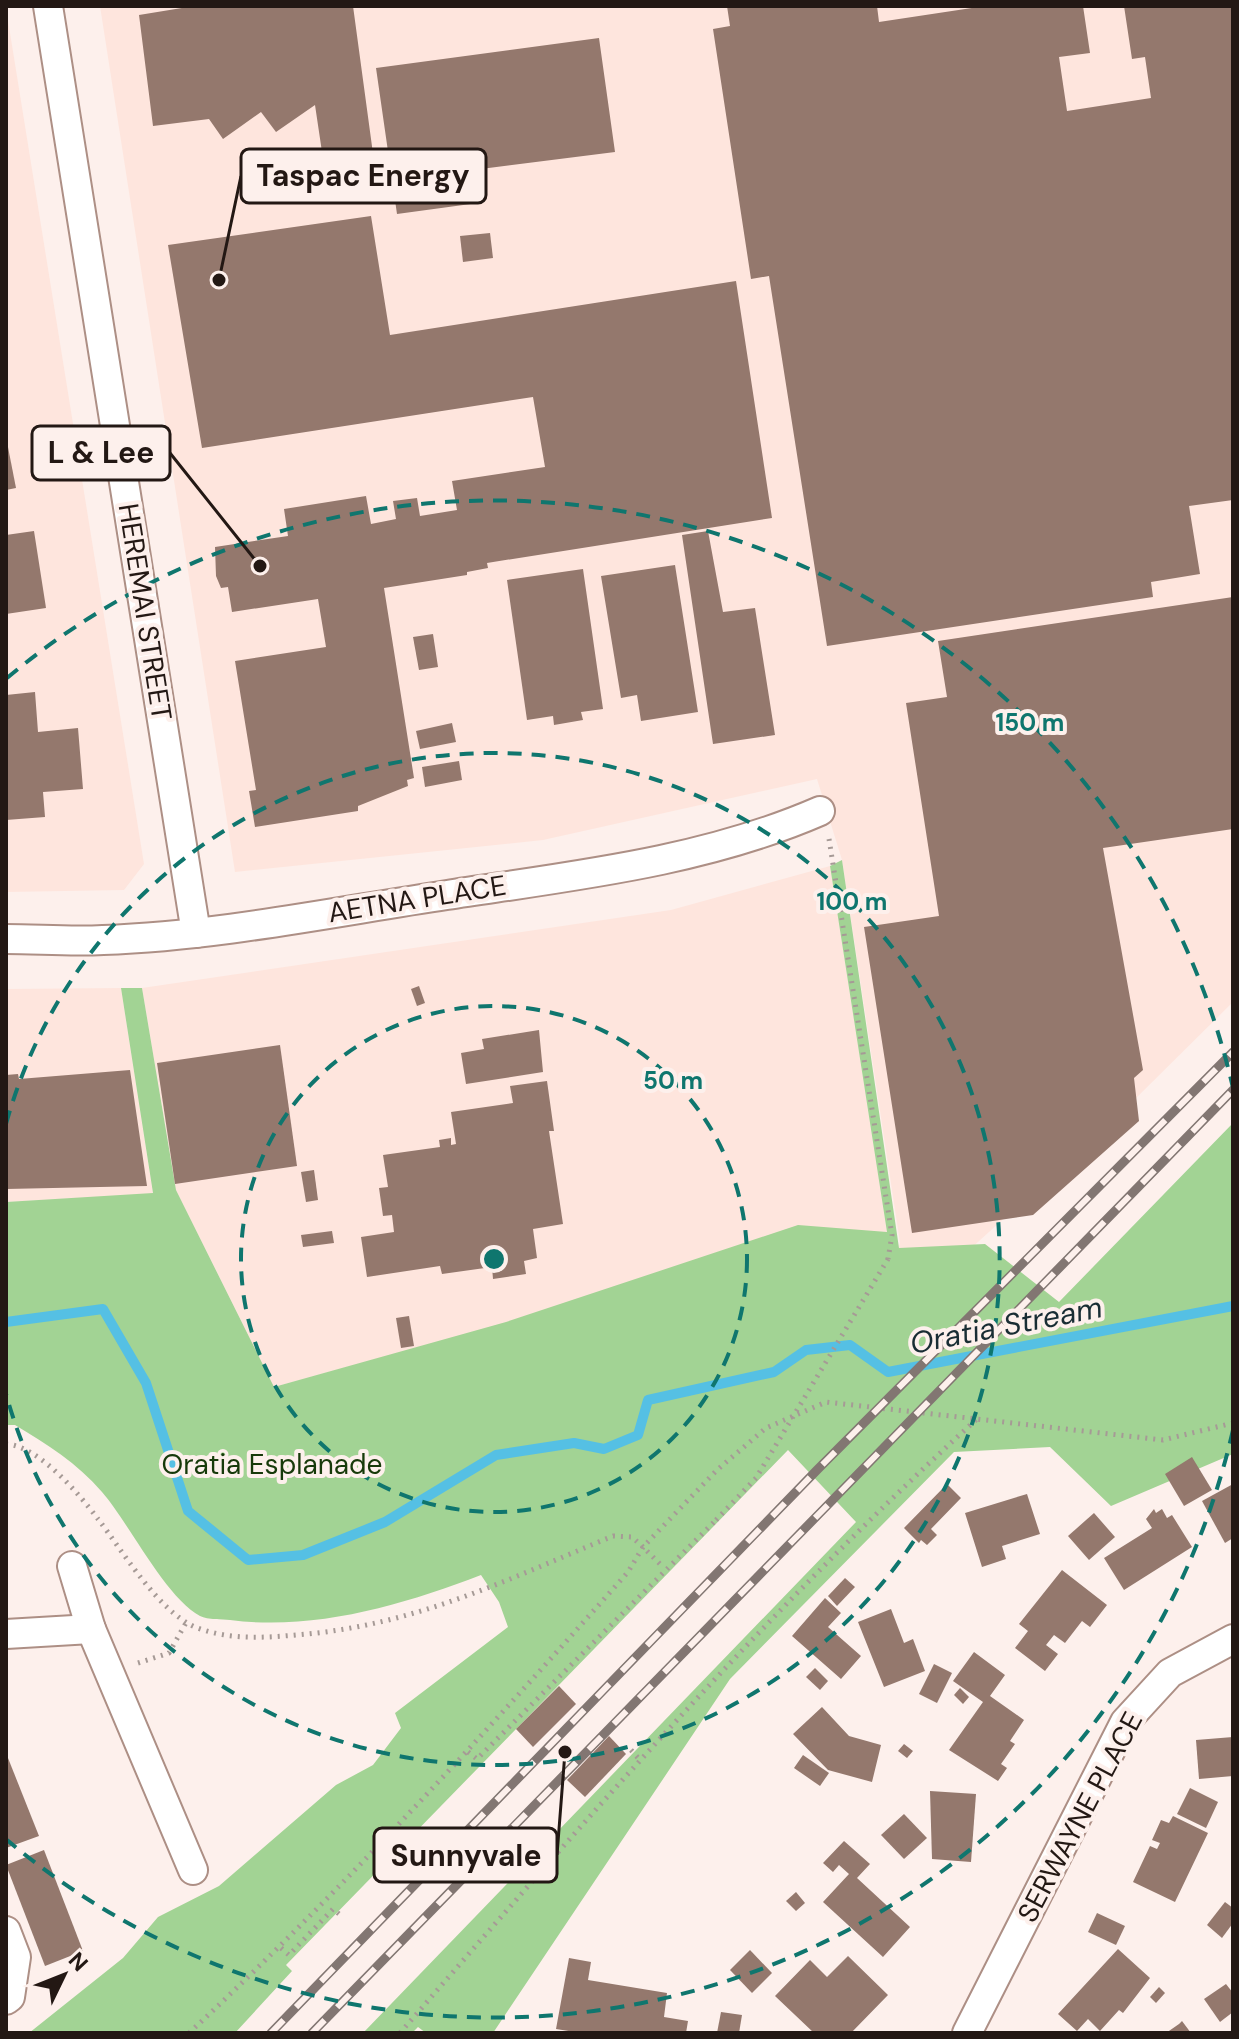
<svg xmlns="http://www.w3.org/2000/svg" width="1239" height="2039" font-family="'DM Sans',sans-serif">
	<rect width="100%" height="100%" fill="#fdf0ec"/>
	<g fill="#fee5dd">
		<path d="M100 6H1233V1002L1125 1109 968 1251 895 1260 900 1243 842 860 817 779 543 840 235 872Z"/>
		<path d="M6 8 144 864 124 890 6 892Z"/>
		<path d="M830 866 887 1232 845 1231 274 1387 176 1190 142 988 671 910Z"/>
		<path d="M121 988 153 1194 6 1202V989Z"/>
	</g>
	<path fill="#a2d394" d="M842 860 899 1248 985 1244 1059 1302 1233 1123V1454L1111 1506 1050 1447 954 1452 730 1679 493 2033H426L418 2027 412 2033H363L856 1522 788 1450 286 1965 292 1971 235 2033H29L123 1958 158 1917 219 1886 336 1785 373 1765 401 1728 395 1713 508 1627 499 1602 481 1575C403 1605 315 1631 230 1620 222 1619 208 1620 200 1616 165 1597 129 1523 102 1492 77 1463 47 1444 15 1425H6V1202L153 1193 121 988H142L176 1190 274 1387 506 1322 798 1225 887 1232 830 866Z"/>
	<g fill="none" stroke-linecap="round" stroke-linejoin="round">
		<path stroke="#55c0e4" stroke-width="10" d="M6 1322 103 1309 146 1383 188 1511 248 1560 303 1555 385 1522 496 1455 574 1443 604 1449 638 1435 648 1400 774 1372 806 1350 850 1345 888 1372 1233 1306"/>
	</g>
	<g fill="#94786d">
		<path d="M194 6H353L379 198 338 204 330 151 322 152 315 105 276 132 261 112 223 139 209 119 153 126 139 15Z"/>
		<path d="M727 6H877L879 22 985 6H1083L1090 53 1059 57 1067 111 1151 98 1145 57 1132 59 1124 6H1233V500L1189 506 1200 574 1151 582 1153 597 827 646 769 276 751 279 713 29 730 26Z"/>
		<path d="M599 38 615 152 473 170 478 203 397 214 376 68Z"/>
		<path d="M371 216 390 335 736 281 772 518 487 563 488 568 467 572V575L384 588 414 778 407 780 408 786 358 806V811L255 827 249 791 256 790 235 661 326 647 318 599 232 612 228 587 221 588 216 576 215 547 288 536 284 509 366 496 371 524 396 519 393 501 417 498 420 516 457 510 452 481 545 467 533 397 202 448 168 245Z"/>
		<path d="M490 233 493 258 463 262 460 236Z"/>
		<path d="M6 437 16 488 6 490Z"/>
		<path d="M34 531 46 608 6 614V535Z"/>
		<path d="M708 531 723 612 755 608 775 735 713 744 682 535Z"/>
		<path d="M675 565 698 712 641 721 637 695 621 698 601 576Z"/>
		<path d="M583 569 603 709 581 712 583 720 554 725 553 716 527 720 507 580Z"/>
		<path d="M1233 597V829L1103 848 1143 1070 1134 1078 1139 1121 1033 1215 912 1233 864 927 939 916 906 703 947 697 938 641Z"/>
		<path d="M433 634 438 667 419 670 413 637Z"/>
		<path d="M35 692 38 732 78 728 83 789 43 792 45 817 6 820V695Z"/>
		<path d="M452 723 456 742 420 749 416 731Z"/>
		<path d="M459 761 462 780 425 787 422 767Z"/>
		<path d="M419 986 425 1003 417 1006 411 989Z"/>
		<path d="M539 1030 543 1072 466 1084 461 1053 484 1049 482 1039Z"/>
		<path d="M280 1045 297 1166 175 1184 157 1063Z"/>
		<path d="M130 1070 147 1186 6 1189V1075L18 1074 19 1079Z"/>
		<path d="M547 1081 554 1131H549L563 1224 533 1229 537 1258 524 1261 526 1274 493 1279 492 1267 442 1274 440 1266 367 1277 361 1237 394 1232 392 1215 383 1216 379 1188 388 1187 383 1155 440 1147 439 1140 451 1138V1145L456 1144 451 1112 513 1103 510 1086Z"/>
		<path d="M314 1170 318 1200 306 1202 301 1172Z"/>
		<path d="M332 1231 334 1243 303 1247 301 1235Z"/>
		<path d="M409 1316 414 1346 401 1348 396 1318Z"/>
		<path d="M1192 1457 1212 1490 1184 1506 1165 1474Z"/>
		<path d="M947 1484 961 1498 931 1529 937 1535 927 1545 921 1540 919 1543 904 1528Z"/>
		<path d="M1233 1484V1538L1225 1543 1202 1501Z"/>
		<path d="M1027 1494 1040 1534 1002 1546 1006 1559 982 1567 965 1513Z"/>
		<path d="M1154 1509 1156 1513 1162 1509 1167 1518 1172 1515 1192 1547 1124 1590 1104 1558 1152 1528 1146 1519Z"/>
		<path d="M1094 1513 1115 1537 1089 1560 1068 1536Z"/>
		<path d="M1062 1570 1107 1605 1090 1627 1082 1621 1065 1643 1054 1635 1046 1645 1058 1654 1045 1671 1015 1648 1028 1631 1019 1624Z"/>
		<path d="M845 1578 855 1587 837 1606 828 1596Z"/>
		<path d="M825 1598 841 1613 828 1627 861 1656 841 1679 792 1636Z"/>
		<path d="M891 1609 904 1643 913 1639 925 1671 884 1687 858 1622Z"/>
		<path d="M974 1652 1005 1675 990 1696 1024 1720 1010 1741 1015 1744 1001 1764 1007 1768 998 1781 949 1750 983 1702 953 1681Z"/>
		<path d="M934 1664 952 1673 937 1703 919 1694Z"/>
		<path d="M815 1668 828 1681 820 1690 806 1677Z"/>
		<path d="M559 1686 576 1704 533 1747 516 1729Z"/>
		<path d="M960 1688 969 1697 963 1704 954 1695Z"/>
		<path d="M822 1707 849 1736 881 1745 872 1782 828 1770 793 1734Z"/>
		<path d="M609 1736 626 1754 585 1797 567 1780Z"/>
		<path d="M1233 1737V1776L1199 1779 1196 1740Z"/>
		<path d="M904 1744 913 1751 907 1758 898 1751Z"/>
		<path d="M6 1753 39 1836 6 1848Z"/>
		<path d="M803 1755 829 1773 820 1786 794 1768Z"/>
		<path d="M1190 1788 1218 1802 1206 1828 1177 1814Z"/>
		<path d="M930 1791 976 1794 971 1862 932 1859Z"/>
		<path d="M904 1814 927 1838 904 1859 881 1835Z"/>
		<path d="M1173 1816 1208 1833 1175 1902 1133 1882 1150 1846 1157 1849 1160 1843 1152 1840 1161 1820 1169 1823Z"/>
		<path d="M844 1841 870 1864 857 1878 910 1927 883 1957 823 1902 849 1874 839 1865 833 1872 823 1863Z"/>
		<path d="M44 1850 83 1951 45 1966 6 1865Z"/>
		<path d="M796 1892 805 1903 796 1911 786 1901Z"/>
		<path d="M1225 1902 1233 1908V1923L1222 1938 1207 1925Z"/>
		<path d="M1097 1913 1125 1926 1116 1945 1088 1932Z"/>
		<path d="M1118 1949 1150 1978 1123 2013 1119 2010 1100 2031 1088 2019 1077 2031 1058 2014Z"/>
		<path d="M750 1950 772 1973 752 1993 730 1970Z"/>
		<path d="M848 1956 888 1995 851 2033H814L775 1996 810 1960 827 1977Z"/>
		<path d="M569 1958 591 1962 588 1980 667 1993 664 2017 688 2021 686 2033H581L556 2029Z"/>
		<path d="M1226 1984 1233 1993V2012L1220 2022 1204 1999Z"/>
		<path d="M1159 1987 1165 1993 1156 2003 1150 1997Z"/>
		<path d="M721 2012 742 2015 739 2033H717Z"/>
		<path d="M1182 2021 1191 2033H1166L1179 2024Z"/>
	</g>
	<g fill="none" stroke-linecap="round" stroke-linejoin="round">
		<defs>
			<g id="street">
				<path d="M48 6 196 933"/>
				<path d="M6 939C38 939 71 942 103 940 218 936 333 912 447 895 572 876 703 862 820 811"/>
				<path d="M72 1566 91 1629 193 1870"/>
				<path d="M6 1634 91 1629"/>
				<path d="M6 1931 16 1957 10 1997 6 2000"/>
				<path d="M967 2033 1125 1722 1170 1673 1233 1639"/>
			</g>
		</defs>
		<use href="#street" stroke="#ad8f85" stroke-width="32"/>
		<g stroke="#a69a96" stroke-width="5" stroke-dasharray="2 6" stroke-linecap="butt">
			<path d="M829 839 892 1235 888 1259"/>
			<path d="M6 1444C39 1446 79 1494 98 1519 122 1550 158 1611 195 1627 228 1640 262 1638 296 1635 414 1626 506 1580 613 1536L632 1537 643 1547"/>
			<path d="M647 1551 662 1566"/>
			<path d="M138 1663 169 1653 187 1621"/>
			<path d="M631 1750 639 1759"/>
			<path d="M468 1752 477 1759 716 1520"/>
			<path d="M281 1948 289 1955 333 1909 339 1914"/>
			<path d="M189 2033C345 1888 487 1731 628 1572L643 1547 717 1470 766 1428 826 1402 1163 1440 1233 1423"/>
			<path d="M400 2033C585 1820 769 1608 978 1418"/>
		</g>
		<use href="#street" stroke="#fff" stroke-width="28"/>
		<defs>
			<g id="rail">
				<path d="M271 2033 817 1470 1233 1052"/>
				<path d="M312 2033 1233 1090"/>
			</g>
		</defs>
		<use href="#rail" stroke="#827672" stroke-width="9"/>
		<use href="#rail" stroke="#fdf0ec" stroke-width="6" stroke-dasharray="18" stroke-linecap="butt"/>
		<path stroke="#a69a96" stroke-width="5" stroke-dasharray="2 6" stroke-linecap="butt" d="M716 1520 756 1478 888 1259"/>
	</g>
	<g fill="none" stroke="#0f766e" stroke-width="4" stroke-dasharray="14 10">
		<circle cx="494" cy="1259" r="253"/>
		<path d="M6 1124A506 506 0 1 1 6 1394"/>
		<path d="M1233 1430A758 758 0 0 1 7 1840M7 678A758 758 0 0 1 1233 1088"/>
	</g>
	<g text-anchor="middle" dominant-baseline="central" stroke-width="8" stroke-linejoin="round" paint-order="stroke">
		<g font-size="28" fill="#231814" stroke="#fdf0ec">
			<text transform="translate(145 612) rotate(81)">HEREMAI STREET</text>
			<text transform="translate(417 899) rotate(-9)">AETNA PLACE</text>
			<text transform="translate(1080 1817) rotate(-62)">SERWAYNE PLACE</text>
		</g>
		<g font-size="28" fill="#173a0a" stroke="#fdf0ec">
			<text x="272" y="1464">Oratia Esplanade</text>
		</g>
		<g font-size="30" font-style="italic" fill="#192d34" stroke="#fdf0ec">
			<text transform="translate(1006 1325) rotate(-11)">Oratia Stream</text>
		</g>
	</g>
	<circle cx="494" cy="1259" r="12" fill="#0f766e" stroke="#fdf0ec" stroke-width="4"/>
	<g font-size="24" text-anchor="middle" font-weight="bold" fill="#0f766e" stroke="#fdf0ec" stroke-width="8" stroke-linejoin="round" paint-order="stroke">
		<text x="1030" y="731">150 m</text>
		<text x="852" y="910">100 m</text>
		<text x="673" y="1089">50 m</text>
	</g>
	<path fill="none" stroke="#231814" stroke-width="3" d="M219 280L241 176M260 566L170 453M565 1752L557 1855"/>
	<g fill="#231814" stroke="#fdf0ec" stroke-width="3">
		<circle cx="219" cy="280" r="8"/>
		<circle cx="260" cy="566" r="8"/>
		<circle cx="565" cy="1752" r="8"/>
	</g>
	<g fill="#fdf0ec" stroke="#231814" stroke-width="3">
		<rect x="241" y="149" width="245" height="54" rx="8"/>
		<rect x="32" y="426" width="138" height="54" rx="8"/>
		<rect x="374" y="1828" width="183" height="54" rx="8"/>
	</g>
	<g font-size="30" text-anchor="middle" font-weight="bold" fill="#231814">
		<text x="363" y="186">Taspac Energy</text>
		<text x="101" y="463">L &amp; Lee</text>
		<text x="466" y="1866">Sunnyvale</text>
	</g>
	<rect width="1239" height="2039" fill="none" stroke="#231814" stroke-width="16"/>
	<g transform="translate(64 1975) rotate(47)" stroke="#fdf0ec" stroke-width="6" paint-order="stroke">
	<path d="M0-6L14 30L0 20L-14 30Z" fill="#231814"/>
	<text y="-12" font-size="22" font-weight="bold" text-anchor="middle" fill="#231814">N</text>
	</g>
</svg>
